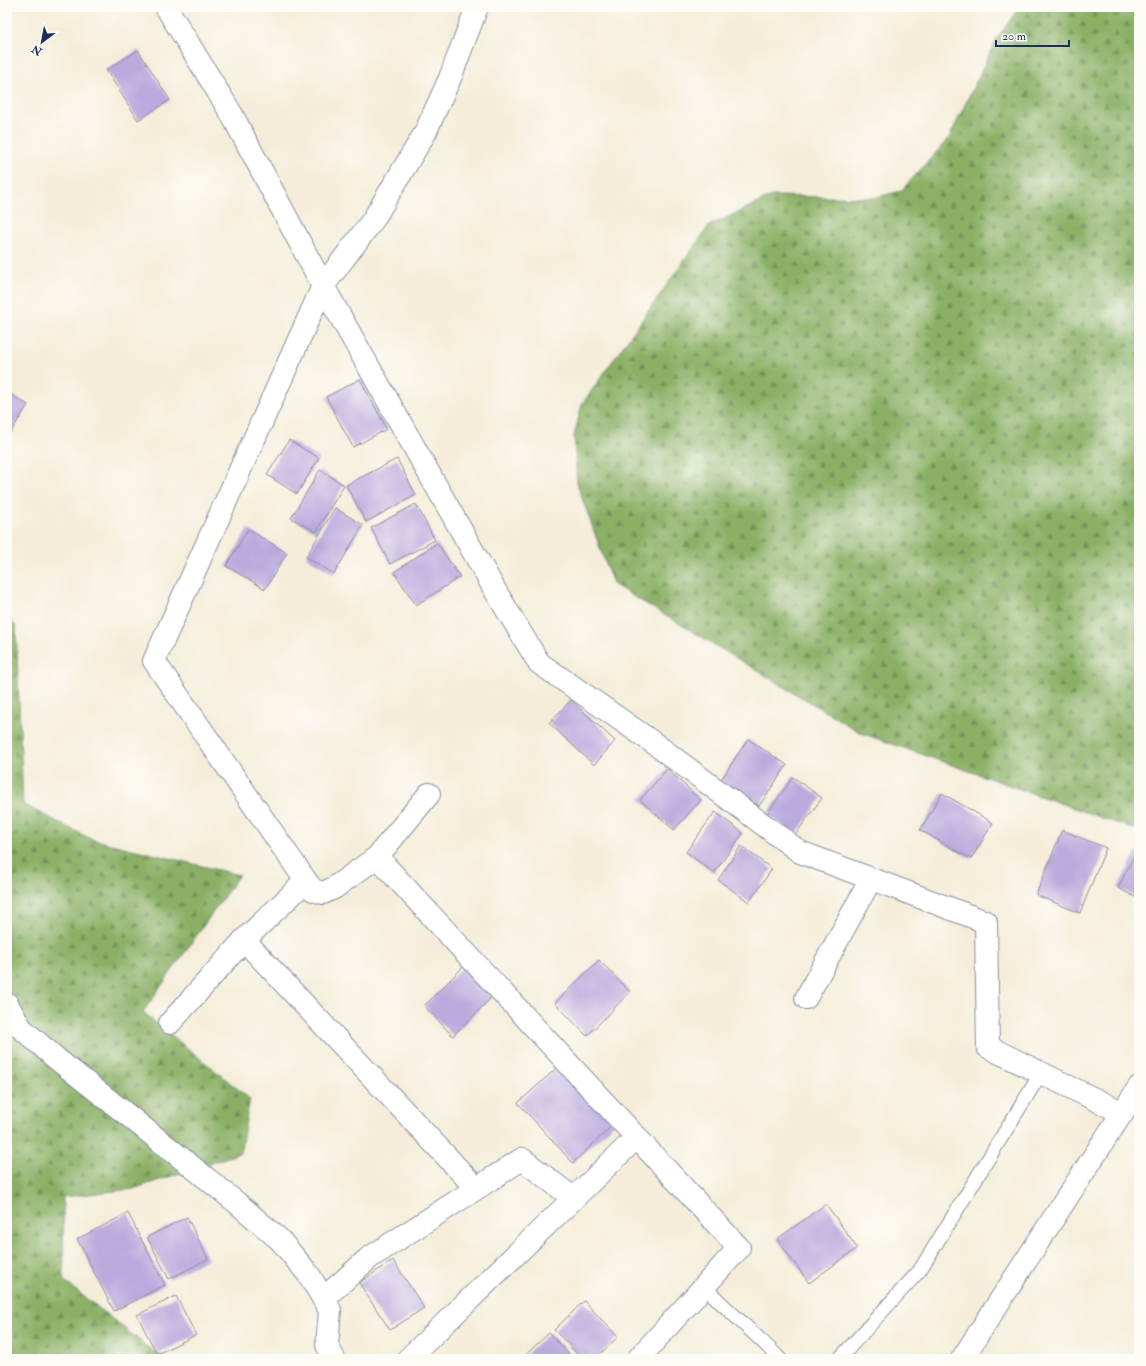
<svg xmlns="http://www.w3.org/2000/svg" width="1146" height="1366" font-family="'IM FELL Double Pica',serif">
	<defs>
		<pattern id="forest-firs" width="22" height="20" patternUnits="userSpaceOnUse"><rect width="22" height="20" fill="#8ab065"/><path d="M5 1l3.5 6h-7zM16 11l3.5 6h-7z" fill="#709056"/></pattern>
	</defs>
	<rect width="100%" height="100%" fill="#fdfcf7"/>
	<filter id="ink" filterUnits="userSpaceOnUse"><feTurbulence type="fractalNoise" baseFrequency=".025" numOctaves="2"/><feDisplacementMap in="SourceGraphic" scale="8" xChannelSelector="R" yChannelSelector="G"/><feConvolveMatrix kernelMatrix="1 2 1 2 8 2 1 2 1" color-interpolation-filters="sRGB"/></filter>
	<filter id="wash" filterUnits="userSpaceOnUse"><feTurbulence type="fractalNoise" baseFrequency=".012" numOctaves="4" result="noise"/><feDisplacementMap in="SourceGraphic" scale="16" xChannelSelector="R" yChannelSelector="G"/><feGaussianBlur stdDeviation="0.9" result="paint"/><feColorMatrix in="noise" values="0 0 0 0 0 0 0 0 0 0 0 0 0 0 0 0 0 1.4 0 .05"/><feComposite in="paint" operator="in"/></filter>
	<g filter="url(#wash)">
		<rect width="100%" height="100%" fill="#f5edd9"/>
		<g fill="url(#forest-firs)" stroke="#527062">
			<path d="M1020 7H1139V831L861 733 613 584 577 484 574 436 582 404 709 226 772 196 873 198 901 191 949 138 997 38Z"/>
			<path d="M7 616 16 627 23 804 91 839 239 875 143 1012 250 1099 240 1153 133 1189 63 1197 64 1281 157 1354 169 1359H7Z"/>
		</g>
		<g id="blocks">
			<g fill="#baaadd">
				<path d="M138 50 170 100 138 120 106 70Z"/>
				<path d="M360 379 387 429 353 447 326 397Z"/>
				<path d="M7 392 28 405 9 435 7 434Z"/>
				<path d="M289 440 319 458 297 494 267 475Z"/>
				<path d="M397 459 416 495 366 522 346 485Z"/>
				<path d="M320 470 344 485 316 532 291 518Z"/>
				<path d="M416 504 435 540 390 564 371 528Z"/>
				<path d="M335 508 363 525 334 574 306 557Z"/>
				<path d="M248 529 287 553 265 589 226 566Z"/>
				<path d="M437 543 460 577 416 605 394 572Z"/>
				<path d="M571 700 615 741 594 765 549 723Z"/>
				<path d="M748 739 787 765 759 806 720 781Z"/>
				<path d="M667 769 701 800 674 830 640 800Z"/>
				<path d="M793 777 822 798 795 835 767 814Z"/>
				<path d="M942 793 993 823 971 859 920 830Z"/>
				<path d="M715 812 743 833 714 873 686 852Z"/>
				<path d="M1062 830 1106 848 1080 913 1036 895Z"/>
				<path d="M741 846 772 869 749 902 718 880Z"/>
				<path d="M1136 852 1139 853V899L1118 888Z"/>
				<path d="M599 960 630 992 587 1036 555 1003Z"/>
				<path d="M464 966 493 996 453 1036 424 1006Z"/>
				<path d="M561 1064 615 1123 573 1163 518 1103Z"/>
				<path d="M826 1204 857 1248 809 1283 777 1239Z"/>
				<path d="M128 1213 165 1285 114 1311 77 1239Z"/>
				<path d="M187 1217 208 1259 169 1279 147 1237Z"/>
				<path d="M393 1260 424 1308 390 1330 359 1283Z"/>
				<path d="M176 1296 196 1335 157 1354 137 1315Z"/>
				<path d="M584 1301 618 1337 595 1359H582L554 1330Z"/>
				<path d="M549 1333 574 1359H521Z"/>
			</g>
		</g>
	</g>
	<g filter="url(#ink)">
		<use href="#blocks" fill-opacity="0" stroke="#888e9c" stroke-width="1"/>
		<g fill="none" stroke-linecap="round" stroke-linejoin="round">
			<defs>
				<g id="lane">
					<path d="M705 1287C729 1312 756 1334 780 1359"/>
					<path d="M839 1359 920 1270 1041 1073"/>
				</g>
				<g id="street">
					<path d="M166 7 231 113 323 286 496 592 539 663 651 741 800 852 986 922 988 1047 1123 1113"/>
					<path d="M429 794 377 857 334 888 323 893 313 890 306 881 154 661 323 286 373 220 425 133 450 78 477 7"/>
					<path d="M377 857 739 1248 638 1359"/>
					<path d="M244 940 476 1188"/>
					<path d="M806 998 871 879"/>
					<path d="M7 1004 21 1028 58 1060 130 1117 236 1202 280 1240 309 1275 330 1310 327 1345 334 1359"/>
					<path d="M170 1023 244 940 306 881"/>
					<path d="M323 1299 369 1258 522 1159 573 1198"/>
					<path d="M408 1359 637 1137"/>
					<path d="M962 1359 1139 1087"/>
				</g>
			</defs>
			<use href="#lane" stroke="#888e9c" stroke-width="15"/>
			<use href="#street" stroke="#888e9c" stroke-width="24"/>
			<use href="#lane" stroke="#fff" stroke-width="13"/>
			<use href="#street" stroke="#fff" stroke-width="22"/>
		</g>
	</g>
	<rect width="1146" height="1366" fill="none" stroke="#fdfcf7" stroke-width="24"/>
	<g transform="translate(42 42) rotate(212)" stroke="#fdfcf7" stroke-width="3" paint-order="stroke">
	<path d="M0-3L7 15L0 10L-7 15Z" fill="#1b2f5e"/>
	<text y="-6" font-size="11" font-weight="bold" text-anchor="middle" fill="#1b2f5e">N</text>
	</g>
	<path d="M996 40v6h73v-6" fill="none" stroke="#1b2f5e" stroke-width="2"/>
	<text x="1002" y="40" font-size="12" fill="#1b2f5e" stroke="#fdfcf7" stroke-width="3" paint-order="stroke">20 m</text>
</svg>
